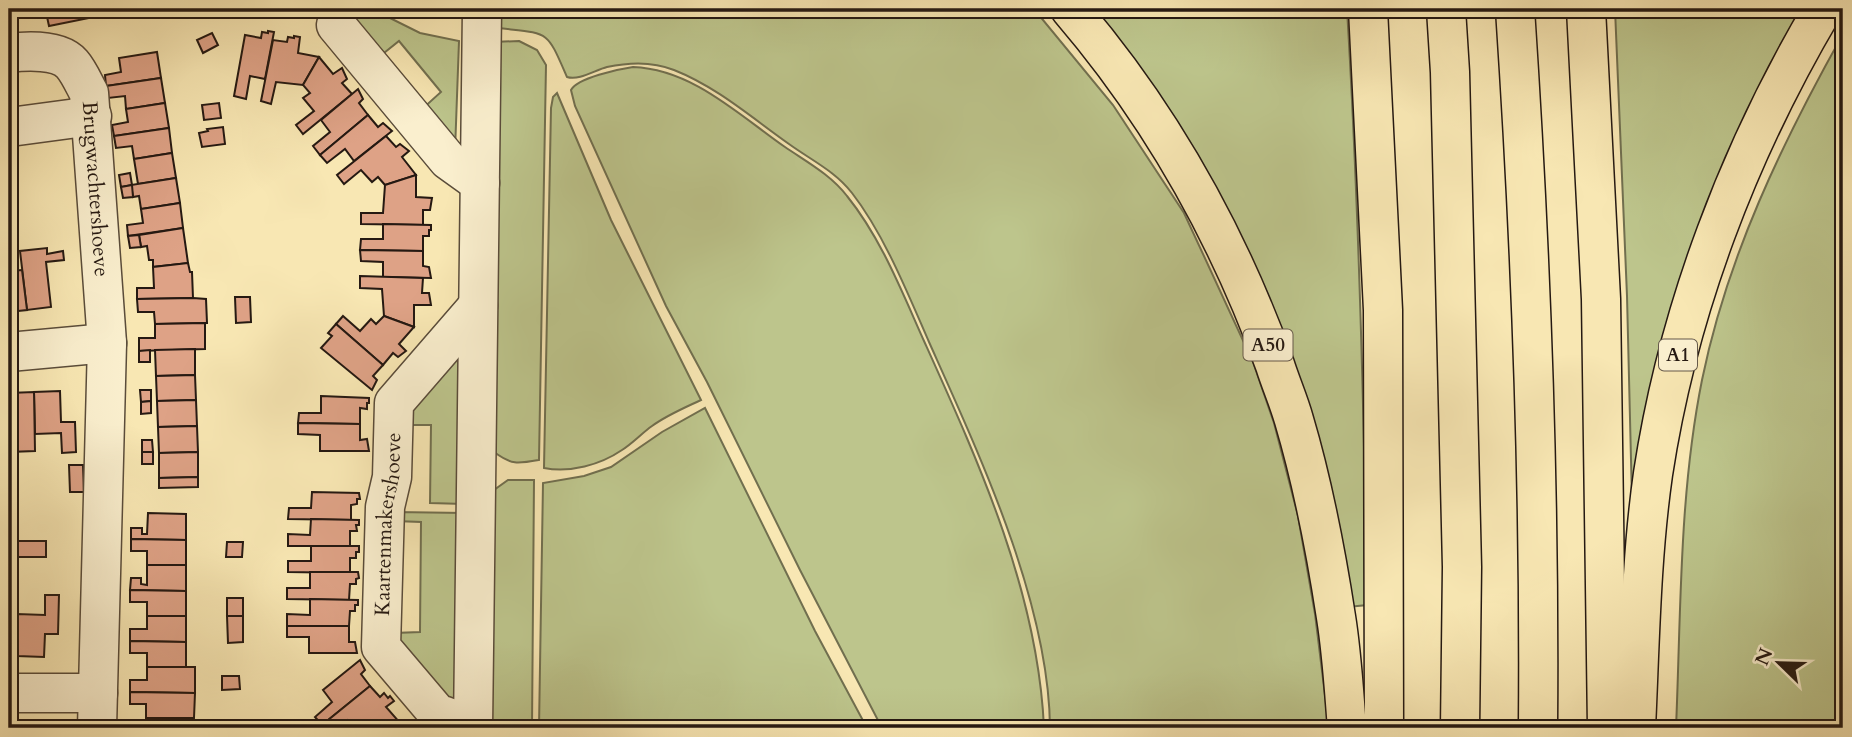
<svg xmlns="http://www.w3.org/2000/svg" width="1852" height="737" font-family="Cardo,serif">
	<rect width="100%" height="100%" fill="#f8e7b3"/>
	<filter id="stains"><feTurbulence type="fractalNoise" baseFrequency=".00286" numOctaves="4"/><feColorMatrix values="0 0 0 0 .2 0 0 0 0 .09 0 0 0 0 .02 0 0 0 .5 -.17"/></filter>
	<radialGradient id="worn" r=".72"><stop offset=".6" stop-color="#630" stop-opacity="0"/><stop offset="1" stop-color="#630" stop-opacity=".3"/></radialGradient>
	<g fill="#bdc58c" stroke="#716f4f" stroke-width="2">
		<path d="M332 9H372L420 33 459 41 455 151 421 110 441 92 399 41 379 57Z"/>
		<path d="M498 9H1034L1113 105 1184 213 1253 362 1274 423 1298 516 1315 614 1329 728H1050C1049 603 980 456 929 342 908 294 884 234 852 193 835 171 811 160 789 144 752 118 717 87 674 70 652 61 630 62 607 67 595 70 579 81 567 77 546 29 550 34 498 28Z"/>
		<path d="M1078 9H1347C1359 208 1364 406 1367 605L1348 607 1318 451Z"/>
		<path d="M1615 9H1817L1731 175 1635 623 1627 296Z"/>
		<path d="M1843 34V728H1676C1681 612 1679 495 1702 380 1727 257 1782 143 1843 34Z"/>
		<path d="M519 41 537 50 546 65 539 460C517 464 512 465 494 452L493 42Z"/>
		<path d="M633 67C692 69 739 115 785 147 807 162 831 175 847 196 881 238 902 292 924 341 979 463 1038 592 1044 728H882L800 570 707 382 666 306 575 106 571 90C577 78 619 69 633 67Z"/>
		<path d="M557 93 611 220 701 400C684 408 667 415 652 426 642 433 633 443 622 450 600 465 570 473 544 468L551 108 553 97Z"/>
		<path d="M467 352 464 504 430 503 431 425H407L405 409 451 353Z"/>
		<path d="M705 408 815 631 867 728H539L543 483 584 476 611 467 662 432Z"/>
		<path d="M508 480H534L532 728H485L494 490Z"/>
		<path d="M395 512 464 513 462 700H441L395 633 420 632 421 522 395 521Z"/>
	</g>
	<g fill="#dea286" stroke="#251912" stroke-width="2">
		<path d="M25 9H88L89 18 49 26 46 12 27 16Z"/>
		<path d="M268 31 274 32 265 79 250 76 246 99 234 96 245 35 261 38 262 32 268 33Z"/>
		<path d="M212 33 218 45 203 53 197 40Z"/>
		<path d="M294 36 300 37 298 53 319 57 303 85 276 82 271 104 261 101 273 40 287 42 288 37 294 38Z"/>
		<path d="M157 52 161 78 106 86 105 75 121 72 119 58Z"/>
		<path d="M319 57 333 74 342 68 347 79 342 83 352 94 303 134 296 125 314 111 303 98 310 93 303 85Z"/>
		<path d="M161 78 165 103 126 109 125 96 108 98 106 86Z"/>
		<path d="M358 89 363 99 359 103 368 115 320 155 313 146 330 132 321 120Z"/>
		<path d="M165 103 169 128 114 136 112 125 128 122 126 109Z"/>
		<path d="M219 103 221 118 204 120 202 105Z"/>
		<path d="M368 115 378 127 383 123 392 131 354 161 345 149 327 163 320 155Z"/>
		<path d="M223 127 225 144 202 147 199 133 208 131 207 129Z"/>
		<path d="M169 128 172 153 134 159 132 146 116 148 114 136Z"/>
		<path d="M386 136 396 147 400 144 409 151 402 157 416 175 385 185 378 177 372 182 361 170 344 184 337 175Z"/>
		<path d="M172 153 176 178 138 184 134 159Z"/>
		<path d="M130 173 132 185 121 187 119 175Z"/>
		<path d="M416 175V197L432 198 430 210H423V225L361 224V213H383L385 185Z"/>
		<path d="M176 178 180 203 141 209 139 196 133 197 131 185Z"/>
		<path d="M132 185 133 197 123 198 121 187Z"/>
		<path d="M180 203 183 228 128 236 127 225 143 223 141 209Z"/>
		<path d="M383 224 431 225V230H429V236H423V251L360 250 361 239H383Z"/>
		<path d="M183 228 188 263 153 267V260H149L147 246 141 247 139 235Z"/>
		<path d="M139 235 141 247 130 248 128 236Z"/>
		<path d="M47 248V254L63 251 64 260 46 262 51 307 27 310 20 251Z"/>
		<path d="M360 250 423 251V266L429 267 431 278 383 277V262L361 261Z"/>
		<path d="M188 263 190 272H192L193 298 137 299V288H154L153 267Z"/>
		<path d="M22 270 27 310 9 312V271Z"/>
		<path d="M360 276 423 278 422 293H429L431 305H414V327L384 316 382 289 360 288Z"/>
		<path d="M235 297H250L251 322 236 323Z"/>
		<path d="M193 298 206 299 207 323 155 324 154 312H138L137 299Z"/>
		<path d="M343 316 360 331 371 319 376 324 384 316 414 327 399 344 406 351 398 357 393 353 383 365 336 324Z"/>
		<path d="M205 323V349L139 351V338H155V324Z"/>
		<path d="M336 324 383 365 373 376 377 380 372 390 321 348 332 336 328 333Z"/>
		<path d="M195 349V375L156 376 155 350Z"/>
		<path d="M150 350V362H139V351Z"/>
		<path d="M195 375 196 400 157 401 156 376Z"/>
		<path d="M140 390H151V401L141 402Z"/>
		<path d="M60 391 61 422H75L76 452 62 453 61 433 35 434 34 392Z"/>
		<path d="M34 392 35 451 9 452V454V393Z"/>
		<path d="M321 396 369 398V403H367V409L360 408V424L298 423 299 413H321Z"/>
		<path d="M196 400 197 426 158 427 157 401Z"/>
		<path d="M151 401V413L141 414V402Z"/>
		<path d="M298 423 360 424V440L367 439 369 451H320V435L298 434Z"/>
		<path d="M197 426 198 452 159 453 158 427Z"/>
		<path d="M142 440H152L153 452H142Z"/>
		<rect x="142" y="452" width="11" height="12"/>
		<path d="M198 452V477L159 478V453Z"/>
		<path d="M69 465H83L84 492H70Z"/>
		<path d="M198 477V487L159 488V478Z"/>
		<path d="M312 492 359 493 360 499H357V504L351 505V520L288 519 289 508H311Z"/>
		<path d="M148 513 186 514V540L131 539V528H142V534H147Z"/>
		<path d="M311 519 359 520V525H356L357 531H350V546H288V534L310 535Z"/>
		<path d="M131 539 186 540V565H147V551H131Z"/>
		<rect x="18" y="541" width="28" height="16"/>
		<path d="M227 542H243L242 557H226Z"/>
		<path d="M311 546H359V552H356V558H350V573L288 572V561H311Z"/>
		<path d="M147 565H186V591L130 590 131 578H141V584L147 585Z"/>
		<path d="M310 572H358L359 578 356 579V584H350L349 600 287 599V588H310Z"/>
		<path d="M130 590 186 591V616H147V602H130Z"/>
		<path d="M45 595H59L58 634H45L44 657 17 656V614L45 615Z"/>
		<rect x="227" y="598" width="16" height="18"/>
		<path d="M310 599 358 600V605H355V611H350L349 626H287V614L310 615Z"/>
		<rect x="9" y="605" width="8" height="51"/>
		<path d="M147 616H186V642L130 641V629H147Z"/>
		<path d="M227 616H243V642L228 643Z"/>
		<path d="M287 626H349V642H355L357 653H309V637H287Z"/>
		<path d="M130 641 186 642V667H147V653H130Z"/>
		<path d="M360 660 365 670 361 674 370 686 322 725 315 717 332 702 323 690Z"/>
		<path d="M147 667H195V693L130 692V680H147Z"/>
		<path d="M222 676H239L240 689 222 690Z"/>
		<path d="M370 686 380 697 384 693 388 698 390 696 394 701 386 707 401 724 390 728H354L347 720 336 728H324L322 725Z"/>
		<path d="M130 692 195 693 194 718H146V704H130Z"/>
	</g>
	<g fill="none" stroke-linecap="round" stroke-linejoin="round">
		<defs>
			<g id="minor">
				<path d="M336 25 448 160 480 183"/>
				<path id="s1" d="M9 53C26 51 59 49 72 64 79 72 84 84 89 93L107 343 97 728"/>
				<path d="M10 127 92 116"/>
				<path d="M9 352 107 343"/>
				<path d="M9 693H98"/>
				<path id="s2" d="M473 726 437 713 381 647 385 507 392 477 394 403 478 306"/>
				<path d="M473 728 482 9"/>
			</g>
			<g id="highway">
				<path d="M1070 9C1160 114 1228 235 1275 365 1281 384 1289 402 1294 420 1313 484 1326 552 1336 617 1342 654 1344 692 1347 728"/>
				<path d="M1368 9 1383 310 1384 728"/>
				<path d="M1446 9 1450 72 1462 567 1460 728"/>
				<path d="M1515 9C1531 248 1540 488 1538 728"/>
				<path d="M1586 9 1601 299 1607 728"/>
				<path d="M1636 728C1640 644 1641 558 1653 474 1678 310 1739 151 1823 9"/>
			</g>
		</defs>
		<use href="#minor" stroke="#5a4c3a" stroke-width="41"/>
		<use href="#highway" stroke="#251912" stroke-width="41"/>
		<use href="#minor" stroke="#faefce" stroke-width="38"/>
		<use href="#highway" stroke="#f8e7b3" stroke-width="38"/>
	</g>
	<g text-anchor="middle" dominant-baseline="central" stroke-width="6" stroke-linejoin="round" paint-order="stroke">
		<g fill="#faefce" stroke="#65594a" stroke-width="2">
			<rect x="1243.5" y="329.5" width="49" height="31" rx="5"/>
			<rect x="1659" y="339.5" width="38" height="31" rx="5"/>
		</g>
		<g font-size="19" font-weight="bold" fill="#251912">
			<text x="1268" y="345">A50</text>
			<text x="1678" y="355">A1</text>
		</g>
		<g font-size="21" fill="#251912" stroke="#faefce">
			<text stroke="none"><textPath href="#s1" startOffset="196">Brugwachtershoeve</textPath></text>
			<text stroke="none"><textPath href="#s2" startOffset="248">Kaartenmakershoeve</textPath></text>
		</g>
	</g>
	<rect width="1852" height="737" fill="none" stroke="#f8e7b3" stroke-width="35"/>
	<rect x="10" y="10" width="1831" height="716" fill="none" stroke="#251912" stroke-width="3.5"/>
	<rect x="18" y="18" width="1817" height="702" fill="none" stroke="#251912" stroke-width="2"/>
	<g transform="translate(1779 663) rotate(293)" stroke="#faefce" stroke-width="5" paint-order="stroke">
	<path d="M0-5L12 26L0 18L-12 26Z" fill="#251912"/>
	<text y="-10" font-size="19" font-weight="bold" text-anchor="middle" fill="#251912">N</text>
	</g>
	<rect width="100%" height="100%" filter="url(#stains)"/>
	<rect width="100%" height="100%" fill="url(#worn)"/>
</svg>
